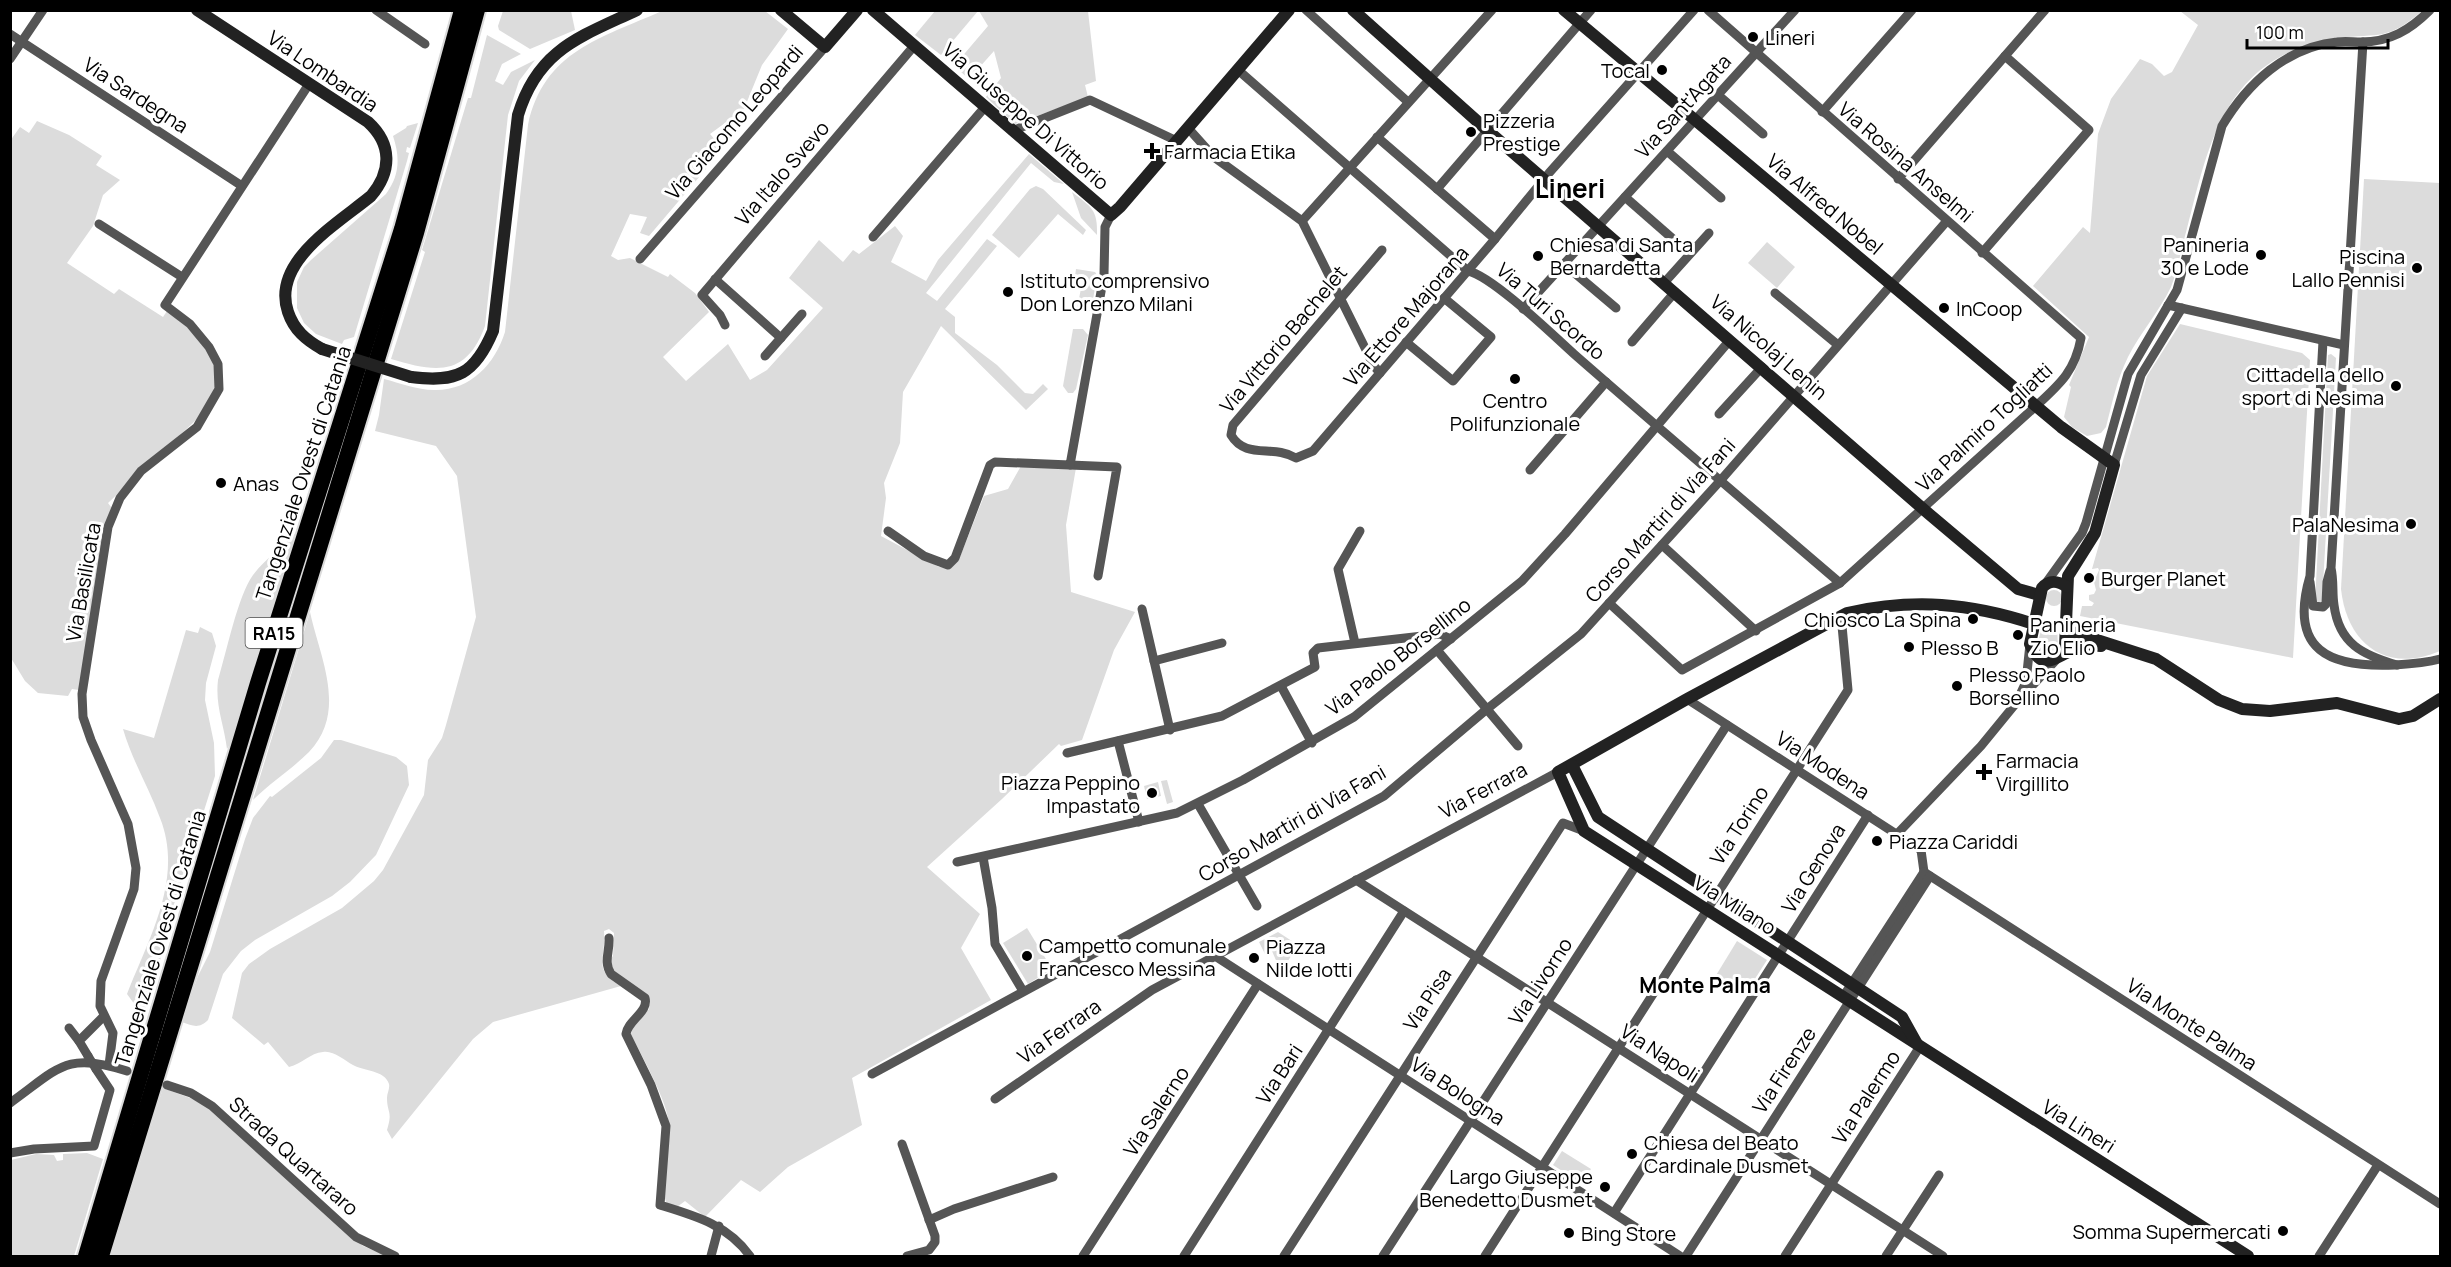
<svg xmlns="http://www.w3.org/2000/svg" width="2451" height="1267" font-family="Manrope,sans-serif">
	<rect width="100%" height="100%" fill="#fff"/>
	<g fill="#dcdcdc">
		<path d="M503 11H571L575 30 530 49 499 30 498 26Z"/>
		<path d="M662 11H765L788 29 762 65 744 109 710 134 723 149 649 236 640 233 647 217 630 214 611 256 618 260 630 258 668 277 670 274 695 293 709 312 663 357 686 381 728 344 750 380 767 370 823 308 789 278 819 240 843 262 853 250 859 254 895 226 903 236 891 262 926 281 938 260 1029 154 1064 184 1054 182 1031 163 926 293 937 301 987 239 997 246 945 309 955 317V333L997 365 1025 393 1033 394 1043 384 1048 389 1026 410 941 326 903 392 900 443 884 483 886 498 881 536 939 567 951 568 960 557 984 496 1008 489 1021 466 1076 468 1066 525 1071 592 1135 612 1114 650 1082 740 1061 746 1059 744 1002 799 927 867 980 914 961 948 991 1000 852 1078 862 1125 788 1167 760 1192 741 1180 705 1217 685 1201 677 1207 667 1204C656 1180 671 1151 669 1125 668 1102 642 1057 631 1034L632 1028 649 1009 650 1002 646 995 612 969 610 959 613 956 614 933 609 929 604 931C606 961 592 969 621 986L493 1022 473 1039 392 1139 387 1130C393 1111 387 1113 387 1098 387 1093 390 1089 389 1084 385 1070 363 1071 353 1065 344 1060 333 1050 323 1052 310 1053 302 1064 289 1067L268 1042 264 1045 232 1018 242 973 249 964 270 949 342 908 374 881 383 870 424 795 428 760 442 738 446 725 476 617 457 476 436 446 375 431 379 415 384 379C400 383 417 390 434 390 470 391 495 364 505 332L528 125C544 51 601 38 662 11Z"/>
		<path d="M935 11H978L941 55 915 35Z"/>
		<path d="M979 11H1088L1096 81 1085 85 1088 97 1015 124 986 97 1001 78 994 51 969 79 954 66 988 26Z"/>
		<path d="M2180 11H2422C2387 41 2380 33 2338 38 2317 40 2296 48 2278 58 2211 96 2201 180 2182 248 2179 260 2176 275 2171 287 2159 312 2140 333 2128 357 2117 379 2112 404 2106 427L2101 433 2087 436 2072 427 2064 417 2071 387 2069 385 2089 337 2033 286 2083 227 2090 233 2098 134 2111 99 2140 59 2152 64 2164 76 2172 72 2198 25Z"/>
		<path d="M487 35 521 54 502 64 495 81 503 85 511 72 535 60 519 81 508 115 485 326C466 378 435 372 391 359L425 252 422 250 468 98H471Z"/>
		<path d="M37 121 69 135 102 156 96 165 120 180 103 195 93 226 67 263 114 294 119 289 163 317 167 311C187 326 219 353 216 381 215 395 204 408 197 419L108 503 111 507 79 690 72 689 68 696 38 693 25 681 11 658 10 141 20 127 29 133Z"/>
		<path d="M418 123 410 148 407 147 406 152 409 153 407 161 354 337 344 340 342 344 316 334 304 323 297 308V282L304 267 311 260 386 194C400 175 400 157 393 136L406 128 407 126Z"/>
		<path d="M2364 179 2440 183V651C2386 674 2347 644 2341 589Z"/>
		<path d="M1036 186 1043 189 1086 230 1083 235 1058 214 1019 258 992 235 1030 189Z"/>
		<path d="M1072 192C1091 207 1098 209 1097 235L1081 218Z"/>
		<path d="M1767 242 1795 267 1777 288 1748 263Z"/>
		<path d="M1076 269 1095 272 1097 275 1092 306 1089 311 1077 308 1083 279 1075 276Z"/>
		<path d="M2180 324 2302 353 2310 360 2293 658 2080 616 2082 606H2092L2094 603 2089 600V595L2094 594 2096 590 2094 582 2099 570 2098 568 2092 569 2147 376Z"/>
		<path d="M1073 329H1083L1088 335 1076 389 1073 393H1068L1063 386Z"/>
		<path d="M2331 354 2336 358 2322 602 2320 604 2315 602 2328 355Z"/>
		<path d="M296 532 234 738 227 749C224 724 215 706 218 680 226 654 238 595 253 575 263 561 284 546 296 532Z"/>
		<circle cx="2054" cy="598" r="8"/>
		<path d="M310 612C320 658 348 711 309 752 292 769 270 783 253 800Z"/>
		<path d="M2044 620 2057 623 2058 649 2050 654 2042 652 2037 645Z"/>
		<path d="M200 627 212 633 216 646 206 683 205 700 214 743 215 776 166 930 158 972 145 1009 135 1005 127 994C149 938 184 878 160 818 149 788 132 760 123 729L154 738 186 630 198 633Z"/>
		<path d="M334 740H341L396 757 407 766 409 785 376 855 350 882 332 896 255 940 241 951 223 974 208 1020C199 1029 193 1026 182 1022L198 976 210 952 245 839 253 818 270 796 272 797 321 758Z"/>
		<path d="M1167 780 1173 802 1167 804 1161 781Z"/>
		<path d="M1158 782 1161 796 1147 799 1144 786Z"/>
		<path d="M1027 928 1052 969 1028 984 1003 943Z"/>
		<path d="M1278 932 1298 945 1281 972 1272 951 1265 954 1259 942Z"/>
		<path d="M1737 941 1767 960 1744 996 1715 977Z"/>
		<path d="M163 1088 201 1102 222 1119 363 1246 387 1256H111Z"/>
		<path d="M1562 1151 1591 1169 1582 1184 1553 1165Z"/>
		<path d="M87 1153 103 1159 74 1256H11V1160L36 1154 54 1155 57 1161 63 1160V1154Z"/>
	</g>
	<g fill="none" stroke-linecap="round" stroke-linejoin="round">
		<defs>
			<g id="highway">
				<path d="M86 1256 258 683 402 229 462 10"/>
				<path d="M101 1256 416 233 477 10"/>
			</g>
		</defs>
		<use href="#highway" stroke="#dbdbdb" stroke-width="20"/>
		<g stroke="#555" stroke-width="9">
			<path d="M376 10 425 44"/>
			<path d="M1306 10 1408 102"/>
			<path d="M10 34 242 186"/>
			<path d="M2363 42 2331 568C2334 581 2332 593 2334 605 2339 644 2363 655 2397 665"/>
			<path d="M10 59 43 10"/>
			<path d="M1238 70 1468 271C1492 276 1553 335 1574 354 1662 431 1751 507 1840 583"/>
			<path d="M1718 95 1763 134"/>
			<path d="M1822 112 1912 10"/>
			<path d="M1188 128 1214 157 1302 221 1374 366 1380 373"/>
			<path d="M1012 131 1090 100 1177 141"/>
			<path d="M1377 137 1495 239"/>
			<path d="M1667 151 1721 198"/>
			<path d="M1898 179 2045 10"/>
			<path d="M1437 189 1591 10"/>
			<path d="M1625 197 1673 239"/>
			<path d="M1302 221 1492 10"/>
			<path d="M99 224 182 277"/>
			<path d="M873 237 985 107"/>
			<path d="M1382 250 1233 425 1231 435C1246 460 1273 444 1296 458L1313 451 1495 239 1549 173 1694 10"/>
			<path d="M1982 253 2089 130 2005 56"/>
			<path d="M640 259 825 47"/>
			<path d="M1564 264 1616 308"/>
			<path d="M715 279 781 338"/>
			<path d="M1664 283 1709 233"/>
			<path d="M1775 293 1838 345"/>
			<path d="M2168 305 2344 345"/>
			<path d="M1523 309 1795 10"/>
			<path d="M725 325 720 315 702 295 914 46"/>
			<path d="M2323 341 2310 576C2288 651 2330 668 2395 665 2411 664 2425 663 2440 659"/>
			<path d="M1406 342 1453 381 1491 337 1444 298"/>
			<path d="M1632 342 1675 292"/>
			<path d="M765 356 802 314"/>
			<path d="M1719 414 1762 367"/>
			<path d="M1070 465 1117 467 1098 576"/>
			<path d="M2114 465 2141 375 2182 308"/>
			<path d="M1530 470 1606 382"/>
			<path d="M888 531 924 556 948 565 955 558 990 465 995 462 1070 465 1104 275 1105 227 1111 215"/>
			<path d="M1662 545 1756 631"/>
			<path d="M2310 582 2313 606 2323 607 2326 604 2327 582 2330 571"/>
			<path d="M2046 583 2082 533 2086 523 2128 374 2177 290 2222 126C2247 84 2286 47 2337 42 2345 41 2353 42 2361 42 2390 42 2410 30 2430 10"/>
			<path d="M1609 603 1682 670 1840 583 2036 406C2060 384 2075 371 2081 338L1708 10"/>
			<path d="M1142 609 1170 730"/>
			<path d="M1355 643 1338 569 1360 531"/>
			<path d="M1437 650 1518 746"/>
			<path d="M1154 661 1222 643"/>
			<path d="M1281 686 1312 743"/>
			<path d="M2020 695 2026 682 2030 644"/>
			<path d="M1687 699 1921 850 1924 872"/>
			<path d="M1118 741 1139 822"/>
			<path d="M1067 753 1222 716 1315 667 1313 653 1318 648 1440 634 1451 639"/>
			<path d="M1198 804 1257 906"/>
			<path d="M1898 833 1981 746 2017 702 2057 659"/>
			<path d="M983 857 992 908 995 944 1023 991"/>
			<path d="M957 862 1177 813 1243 780 1354 717 1522 581 1565 534 1730 340"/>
			<path d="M1924 872 2440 1204"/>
			<path d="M1356 880 1943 1256"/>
			<path d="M609 938C610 952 603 961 611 974L645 998C649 1012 628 1020 626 1034L651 1085 666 1126 660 1205C696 1216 728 1225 750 1256"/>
			<path d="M1215 956 1680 1256"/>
			<path d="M1843 997 1924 872"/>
			<path d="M69 1028 79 1041"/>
			<path d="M88 1056 79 1041 104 1016"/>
			<path d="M109 1065 113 1033 100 1006 101 981 134 889 136 868 128 824 91 740 83 717 82 694 108 527 120 498 141 471 197 427 219 389 218 364 209 347 190 324 165 305 309 84"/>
			<path d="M872 1074 1384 796 1487 709 1581 634 1720 481 1946 222"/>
			<path d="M167 1085 191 1093 212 1106 356 1237 395 1256"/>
			<path d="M995 1099 1152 990 1558 772"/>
			<path d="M10 1103C59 1068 66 1051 127 1071"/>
			<path d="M902 1144 935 1236V1242L929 1250 907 1256"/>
			<path d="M10 1153 34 1149 94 1146 110 1090 96 1069"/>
			<path d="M1614 1213 1868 815"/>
			<path d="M929 1220 954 1209 1053 1177"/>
			<path d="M711 1256 719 1226"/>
			<path d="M1083 1256 1258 984"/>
			<path d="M1184 1256 1404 911"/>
			<path d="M1284 1256 1563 823 1584 831"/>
			<path d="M1383 1256 1727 725"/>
			<path d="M1485 1256 1848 690 1841 615"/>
			<path d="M1686 1256 1930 876"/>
			<path d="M1785 1256 1919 1048"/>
			<path d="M1886 1256 1939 1175"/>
			<path d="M2319 1256 2378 1165"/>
		</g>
		<g stroke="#222" stroke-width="12">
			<path d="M197 10 368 122C392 144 392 171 371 196 337 224 271 262 288 312 294 330 306 340 322 349"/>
			<path d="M781 10 825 47 857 10"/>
			<path d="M873 10 1111 215 1120 207 1289 10"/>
			<path d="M1353 10 1487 130 1929 514 2018 589 2039 595"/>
			<path d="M1564 10 2061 427 2114 465 2095 533 2068 576 2065 647 2063 654"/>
			<path d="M411 377C457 383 475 374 493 331L518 115C538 49 580 37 637 10"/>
			<path d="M2067 587C2058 581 2050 579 2042 588L2030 644C2042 673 2054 657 2073 650 2082 646 2092 645 2101 646"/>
			<path d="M2034 624C1970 603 1914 598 1847 613L1687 699 1558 772 1584 831 2248 1256"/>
			<path d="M2065 627 2072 632 2156 659 2219 700 2242 709 2270 711 2337 703 2399 719 2413 716 2440 699"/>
			<path d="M1572 765 1598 817 1902 1017 1917 1044"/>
		</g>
		<use href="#highway" stroke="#000" stroke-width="16"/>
		<path stroke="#555" stroke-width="9" d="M88 1056 96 1069"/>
		<path stroke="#222" stroke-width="12" d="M322 349 411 377"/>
	</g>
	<g fill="#000" stroke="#fff" stroke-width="2">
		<circle cx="1753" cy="37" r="6"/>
		<circle cx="1662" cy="70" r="6"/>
		<circle cx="1471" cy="132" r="6"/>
		<path d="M1149 142h6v6h6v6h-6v6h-6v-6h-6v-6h6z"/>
		<circle cx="2261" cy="255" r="6"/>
		<circle cx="1538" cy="256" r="6"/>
		<circle cx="2417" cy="268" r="6"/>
		<circle cx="1008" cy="292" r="6"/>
		<circle cx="1944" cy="308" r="6"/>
		<circle cx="1515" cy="379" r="6"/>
		<circle cx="2396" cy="386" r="6"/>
		<circle cx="221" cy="483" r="6"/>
		<circle cx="2411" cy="524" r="6"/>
		<circle cx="2089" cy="578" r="6"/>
		<circle cx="1973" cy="619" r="6"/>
		<circle cx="2018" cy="635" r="6"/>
		<circle cx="1909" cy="647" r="6"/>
		<circle cx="1957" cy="686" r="6"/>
		<path d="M1981 763h6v6h6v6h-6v6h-6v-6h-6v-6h6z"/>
		<circle cx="1152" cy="793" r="6"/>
		<circle cx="1877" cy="841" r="6"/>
		<circle cx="1027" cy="956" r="6"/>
		<circle cx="1254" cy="958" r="6"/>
		<circle cx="1632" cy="1154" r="6"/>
		<circle cx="1605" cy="1187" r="6"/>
		<circle cx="2283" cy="1231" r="6"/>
		<circle cx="1569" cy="1233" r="6"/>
	</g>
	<g text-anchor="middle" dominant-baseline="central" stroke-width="6" stroke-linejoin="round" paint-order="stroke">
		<rect fill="#fff" stroke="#4c4c4c" stroke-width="1.5" x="245.5" y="618" width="57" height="30" rx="4.5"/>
		<g font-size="18" font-weight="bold" fill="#000">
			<text x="274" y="633">RA15</text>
		</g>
		<g font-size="20" fill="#000" stroke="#fff" text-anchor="start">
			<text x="1765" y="37">Lineri</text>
			<text x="1650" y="70" text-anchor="end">Tocal</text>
			<text x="1483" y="120">Pizzeria<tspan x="1483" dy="23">Prestige</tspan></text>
			<text x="1164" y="151">Farmacia Etika</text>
			<text x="1550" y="244">Chiesa di Santa<tspan x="1550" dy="23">Bernardetta</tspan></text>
			<text x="2249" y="244" text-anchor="end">Panineria<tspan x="2249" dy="23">30 e Lode</tspan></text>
			<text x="2405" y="256" text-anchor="end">Piscina<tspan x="2405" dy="23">Lallo Pennisi</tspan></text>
			<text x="1020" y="280">Istituto comprensivo<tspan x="1020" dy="23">Don Lorenzo Milani</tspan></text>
			<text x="1956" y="308">InCoop</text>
			<text x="2384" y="374" text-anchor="end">Cittadella dello<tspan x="2384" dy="23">sport di Nesima</tspan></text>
			<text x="1515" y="400" text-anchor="middle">Centro<tspan x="1515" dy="23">Polifunzionale</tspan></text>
			<text x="233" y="483">Anas</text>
			<text x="2399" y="524" text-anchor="end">PalaNesima</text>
			<text x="2101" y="578">Burger Planet</text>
			<text x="1961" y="619" text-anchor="end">Chiosco La Spina</text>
			<text x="2030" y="624">Panineria<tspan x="2030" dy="23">Zio Elio</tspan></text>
			<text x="1921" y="647">Plesso B</text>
			<text x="1969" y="674">Plesso Paolo<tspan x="1969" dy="23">Borsellino</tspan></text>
			<text x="1996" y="760">Farmacia<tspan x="1996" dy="23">Virgillito</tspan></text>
			<text x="1140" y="782" text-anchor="end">Piazza Peppino<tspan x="1140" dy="23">Impastato</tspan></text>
			<text x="1889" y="841">Piazza Cariddi</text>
			<text x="1039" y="945">Campetto comunale<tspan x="1039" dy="23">Francesco Messina</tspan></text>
			<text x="1266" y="946">Piazza<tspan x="1266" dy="23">Nilde Iotti</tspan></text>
			<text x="1644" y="1142">Chiesa del Beato<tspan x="1644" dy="23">Cardinale Dusmet</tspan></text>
			<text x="1593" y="1176" text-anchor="end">Largo Giuseppe<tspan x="1593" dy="23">Benedetto Dusmet</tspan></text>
			<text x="2271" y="1231" text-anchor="end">Somma Supermercati</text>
			<text x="1581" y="1233">Bing Store</text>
		</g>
		<g font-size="20" fill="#000" stroke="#fff">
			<text transform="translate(323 71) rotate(34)">Via Lombardia</text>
			<text transform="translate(136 95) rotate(33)">Via Sardegna</text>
			<text transform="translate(1683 106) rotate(-48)">Via Sant'Agata</text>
			<text transform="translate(1026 116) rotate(41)">Via Giuseppe Di Vittorio</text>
			<text transform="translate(734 122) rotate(-49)">Via Giacomo Leopardi</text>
			<text transform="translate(1906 162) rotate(41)">Via Rosina Anselmi</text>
			<text transform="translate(782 173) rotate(-49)">Via Italo Svevo</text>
			<text transform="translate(1825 204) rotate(40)">Via Alfred Nobel</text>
			<text transform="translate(1551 311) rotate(41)">Via Turi Scordo</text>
			<text transform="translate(1406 316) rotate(-49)">Via Ettore Majorana</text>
			<text transform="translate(1283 339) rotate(-50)">Via Vittorio Bachelet</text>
			<text transform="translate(1769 347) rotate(41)">Via Nicolaj Lenin</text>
			<text transform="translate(1984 427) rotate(-43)">Via Palmiro Togliatti</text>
			<text transform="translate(303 473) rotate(-72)">Tangenziale Ovest di Catania</text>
			<text transform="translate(1660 520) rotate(-48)">Corso Martiri di Via Fani</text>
			<text transform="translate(83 582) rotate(-80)">Via Basilicata</text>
			<text transform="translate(1398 656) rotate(-38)">Via Paolo Borsellino</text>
			<text transform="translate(1823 765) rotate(33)">Via Modena</text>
			<text transform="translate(1483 790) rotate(-28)">Via Ferrara</text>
			<text transform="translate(1292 823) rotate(-30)">Corso Martiri di Via Fani</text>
			<text transform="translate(1739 825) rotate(-57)">Via Torino</text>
			<text transform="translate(1813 868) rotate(-58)">Via Genova</text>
			<text transform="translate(1735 905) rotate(32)">Via Milano</text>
			<text transform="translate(160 938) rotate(-73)">Tangenziale Ovest di Catania</text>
			<text transform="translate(1540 981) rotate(-57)">Via Livorno</text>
			<text transform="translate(1427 999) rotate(-57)">Via Pisa</text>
			<text transform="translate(2192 1024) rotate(33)">Via Monte Palma</text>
			<text transform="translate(1059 1031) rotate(-35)">Via Ferrara</text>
			<text transform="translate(1660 1053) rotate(33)">Via Napoli</text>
			<text transform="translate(1784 1070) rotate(-57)">Via Firenze</text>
			<text transform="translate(1279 1074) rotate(-57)">Via Bari</text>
			<text transform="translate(1458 1091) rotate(33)">Via Bologna</text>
			<text transform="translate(1866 1097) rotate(-57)">Via Palermo</text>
			<text transform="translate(1156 1111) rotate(-57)">Via Salerno</text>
			<text transform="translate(2079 1126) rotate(32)">Via Lineri</text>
			<text transform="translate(294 1156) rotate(42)">Strada Quartararo</text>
		</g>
		<g font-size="21" font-weight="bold" fill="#000" stroke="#fff">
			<text x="1705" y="985">Monte Palma</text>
		</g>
		<g font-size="26" font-weight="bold" fill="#000" stroke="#fff">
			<text x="1570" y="188">Lineri</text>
		</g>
	</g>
	<rect width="2451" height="1267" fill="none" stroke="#000000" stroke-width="24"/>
	<path d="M2247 39v9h141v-9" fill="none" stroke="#000000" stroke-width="3"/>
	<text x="2256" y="39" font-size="18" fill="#000000" stroke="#ffffff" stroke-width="4.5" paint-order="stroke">100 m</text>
</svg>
